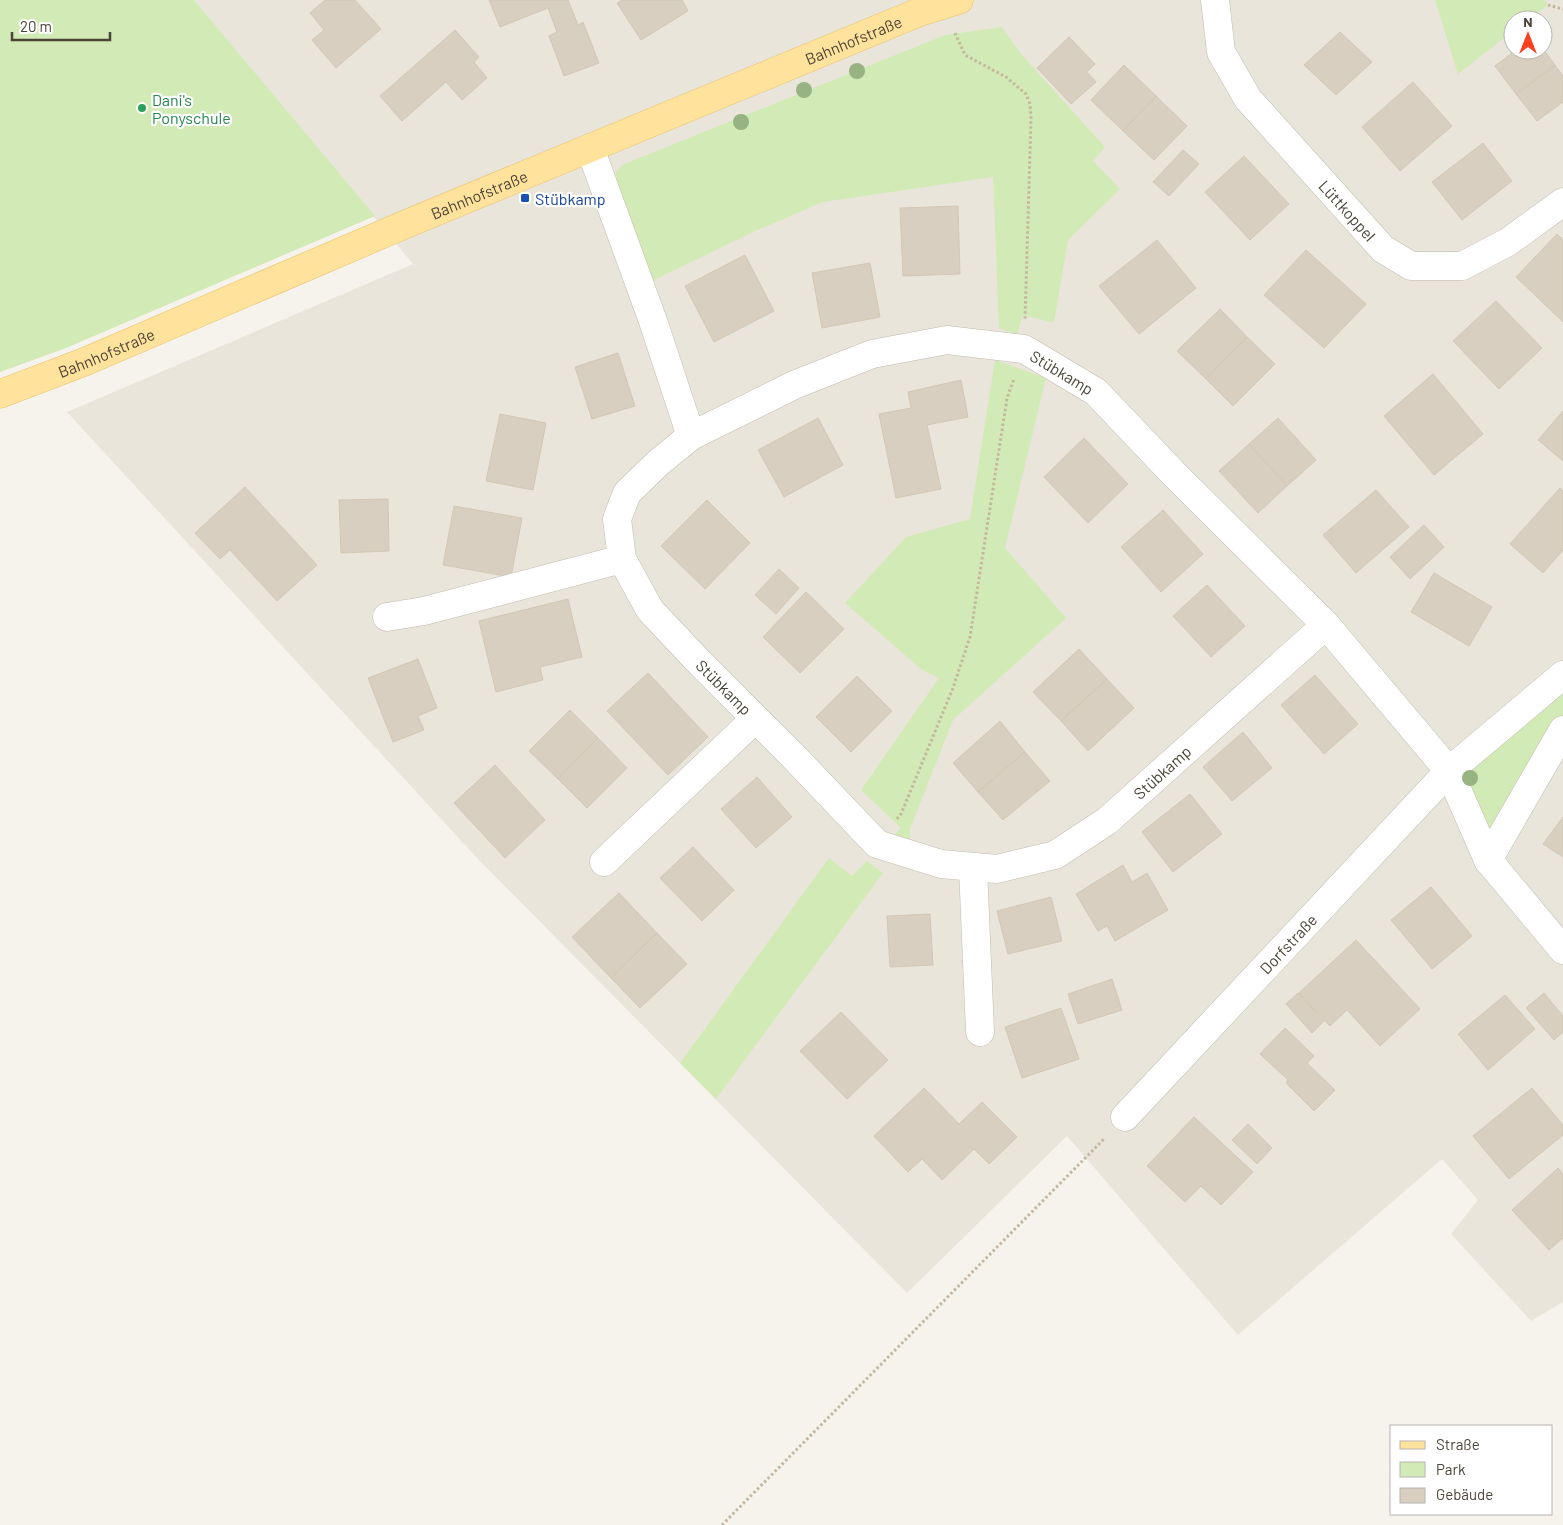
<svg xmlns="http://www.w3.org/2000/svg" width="1563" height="1525" font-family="Barlow,sans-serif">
	<rect width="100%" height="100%" fill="#f6f3ec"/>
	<path fill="#eae5da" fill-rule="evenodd" d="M194 0H1563V1302L1531 1321 1451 1234 1478 1200 1442 1159 1238 1335 1067 1136 907 1293 477 858 67 412 413 264ZM1513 20H1543V50H1513Z"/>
	<g fill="#d2eab5">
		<path d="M0 0H194L375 216 66 348 0 372Z"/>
		<path d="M1435 0H1544L1548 5 1528 20H1513V31L1458 74Z"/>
		<path d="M1002 27 1021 54 1105 147 1093 161 1120 189 1068 240 1054 323 1023 315 1017 334 999 328 993 177 823 202 753 232 648 283 615 178 616 172 622 165 945 35Z"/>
		<path d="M995 360 1046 378 1005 548 1066 618 953 720 910 829V847L888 840 901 828 861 790 939 678 921 669 845 603 906 537 970 519Z"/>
		<path d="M1563 681V718L1487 844 1454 774Z"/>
		<path d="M829 858 852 876 867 861 883 873 716 1099 680 1063Z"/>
	</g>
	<g fill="#d8cfc1" stroke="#d3c7b4">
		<path d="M325 0H355L381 29 336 68 312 40 324 30 310 13Z"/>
		<path d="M489 0H568L578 25 583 22 599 63 564 76 549 36 557 32 548 8 500 27Z"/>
		<path d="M622 0H682L688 11 641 40 617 3Z"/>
		<path d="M455 30 479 57 474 62 487 78 462 100 446 82 402 121 380 96Z"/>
		<path d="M1340 32 1372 62 1336 95 1304 65Z"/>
		<path d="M1069 37 1095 64 1087 72 1096 82 1071 104 1037 68Z"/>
		<path d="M1543 49 1555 65 1516 94 1495 66 1516 50H1543Z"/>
		<path d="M1124 65 1156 96 1123 131 1091 100Z"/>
		<path d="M1555 65 1563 76V102L1537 121 1516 94Z"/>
		<path d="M1413 82 1452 126 1400 171 1362 127Z"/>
		<path d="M1156 96 1187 126 1154 160 1123 131Z"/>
		<path d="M1483 143 1512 181 1462 220 1432 182Z"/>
		<path d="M1183 150 1199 164 1169 196 1153 182Z"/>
		<path d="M1244 156 1289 204 1250 240 1205 192Z"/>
		<path d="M958 206 960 274 903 276 900 208Z"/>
		<path d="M1557 234 1563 240V322L1516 277Z"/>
		<path d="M1157 240 1196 288 1139 334 1099 286Z"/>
		<path d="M1306 250 1366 304 1324 348 1264 295Z"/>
		<path d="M745 255 774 311 714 342 685 286Z"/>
		<path d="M870 263 880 317 822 328 812 273Z"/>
		<path d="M1496 301 1542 348 1499 389 1453 341Z"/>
		<path d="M1220 309 1247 337 1206 379 1177 351Z"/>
		<path d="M1247 337 1275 364 1233 406 1206 379Z"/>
		<path d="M618 353 635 406 592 419 575 367Z"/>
		<path d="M1433 374 1483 434 1434 475 1384 416Z"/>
		<path d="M961 380 968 417 927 425 941 489 896 498 879 414 911 408 908 392Z"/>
		<path d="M1563 411V461L1538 440Z"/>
		<path d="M500 414 546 423 533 490 486 481Z"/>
		<path d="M818 418 843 465 784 497 758 450Z"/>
		<path d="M1278 418 1316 460 1287 486 1249 444Z"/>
		<path d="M1084 438 1128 484 1088 523 1044 477Z"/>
		<path d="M1249 444 1287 486 1258 513 1219 471Z"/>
		<path d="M245 487 317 565 277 601 230 550 220 559 195 533Z"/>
		<path d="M1560 488 1563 491V550L1543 573 1510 544Z"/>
		<path d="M1376 490 1409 527 1356 573 1323 535Z"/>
		<path d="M388 499 389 551 341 553 339 500Z"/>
		<path d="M707 500 750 543 705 589 661 546Z"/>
		<path d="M454 506 522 518 511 577 443 565Z"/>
		<path d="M1163 510 1203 554 1161 592 1121 547Z"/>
		<path d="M1424 525 1444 547 1410 579 1390 557Z"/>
		<path d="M779 569 799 588 776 614 755 595Z"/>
		<path d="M1434 573 1492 607 1469 646 1411 612Z"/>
		<path d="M1207 585 1245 626 1211 657 1173 616Z"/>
		<path d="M806 592 844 629 800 673 763 637Z"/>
		<path d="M568 599 582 657 540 667 543 680 496 692 479 621Z"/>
		<path d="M1079 649 1107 679 1061 721 1033 692Z"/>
		<path d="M418 659 437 708 418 716 424 730 393 742 368 678Z"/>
		<path d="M648 673 708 737 668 775 607 711Z"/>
		<path d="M1315 675 1358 724 1324 754 1281 705Z"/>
		<path d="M857 676 892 711 851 752 816 717Z"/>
		<path d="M1107 679 1134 708 1088 751 1061 721Z"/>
		<path d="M570 710 598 738 558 779 529 751Z"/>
		<path d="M1000 721 1025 752 978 792 953 763Z"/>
		<path d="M1243 732 1272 768 1232 801 1203 767Z"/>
		<path d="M598 738 627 768 587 808 558 779Z"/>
		<path d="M1025 752 1050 781 1003 820 978 792Z"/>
		<path d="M495 765 545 820 505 858 454 803Z"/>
		<path d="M757 777 792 817 756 848 721 809Z"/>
		<path d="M1190 794 1222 834 1173 872 1142 832Z"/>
		<path d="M1563 817V857L1543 844Z"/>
		<path d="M693 847 734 890 702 921 660 878Z"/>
		<path d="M1123 865 1132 882 1147 873 1168 910 1115 941 1107 926 1098 931 1076 894Z"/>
		<path d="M1431 887 1472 936 1432 969 1391 920Z"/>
		<path d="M619 893 657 933 611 978 572 937Z"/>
		<path d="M1051 897 1062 941 1008 954 997 911Z"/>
		<path d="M930 914 933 965 890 967 887 916Z"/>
		<path d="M657 933 687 964 640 1008 611 978Z"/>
		<path d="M1356 940 1420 1009 1380 1046 1347 1010 1330 1026 1299 993Z"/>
		<path d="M1112 979 1122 1010 1078 1024 1068 994Z"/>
		<path d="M1298 993 1324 1021 1312 1033 1286 1004Z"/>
		<path d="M1544 993 1563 1016V1032L1554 1040 1526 1008Z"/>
		<path d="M1505 995 1535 1029 1488 1070 1458 1034Z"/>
		<path d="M1061 1008 1079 1059 1022 1078 1005 1027Z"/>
		<path d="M841 1012 888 1060 847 1099 800 1051Z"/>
		<path d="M1285 1028 1314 1056 1307 1063 1335 1090 1314 1111 1286 1083 1288 1080 1260 1054Z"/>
		<path d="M924 1088 959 1124 982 1102 1017 1137 989 1164 974 1149 942 1180 922 1159 908 1172 874 1136Z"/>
		<path d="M1532 1088 1563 1125V1135L1509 1179 1473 1136Z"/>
		<path d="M1194 1117 1253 1172 1221 1205 1201 1186 1185 1202 1147 1166Z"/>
		<path d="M1248 1124 1272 1148 1257 1164 1232 1140Z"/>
		<path d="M1558 1168 1563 1174V1238L1549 1250 1512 1210Z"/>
	</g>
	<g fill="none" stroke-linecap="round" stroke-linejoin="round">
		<defs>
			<g id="minor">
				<path id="s1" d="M1215 0 1221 52 1248 99 1383 249 1411 266H1462L1508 242 1563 202"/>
				<path d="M590 148 653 321 691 436"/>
				<path d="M947 340 1024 349 1096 392 1174 474 1326 625 1107 821 1055 855 997 869 941 864 877 844 796 759 700 663 650 610 622 559 617 519 627 493 658 463 691 436 794 385 872 354Z"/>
				<path d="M387 617 424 611 622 559"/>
				<path d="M1326 625 1449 771 1488 860 1563 950"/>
				<path d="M1488 860 1563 730"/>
				<path d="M604 862 755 719"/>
				<path d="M973 868 980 1032"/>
				<path id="s2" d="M1125 1117 1449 771 1563 675"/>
			</g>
			<g id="major">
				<path id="s3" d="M0 394 84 362 406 224 917 13 959 0"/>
			</g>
		</defs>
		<use href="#minor" stroke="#c2bbae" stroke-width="29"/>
		<use href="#major" stroke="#e6c16a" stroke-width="29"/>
		<g stroke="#c4b79f" stroke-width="3" stroke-dasharray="2.5 2.5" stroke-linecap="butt">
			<path d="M1548 5 1563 9"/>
			<path d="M955 33 965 55 1006 77 1026 94 1030 104 1031 118 1025 320"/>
			<path d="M897 819 901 814 953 688 970 637 1007 398 1014 379"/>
			<path d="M722 1525 1104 1139"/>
		</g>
		<use href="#minor" stroke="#fff" stroke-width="28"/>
		<use href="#major" stroke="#ffe39c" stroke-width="28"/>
	</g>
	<g fill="#97b381">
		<circle cx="857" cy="71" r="8"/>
		<circle cx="804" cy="90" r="8"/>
		<circle cx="741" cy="122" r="8"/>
		<circle cx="1470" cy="778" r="8"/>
	</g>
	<circle fill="#2e9e5b" stroke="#fff" stroke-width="2" cx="142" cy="108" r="5"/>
	<rect fill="#1a4fb4" stroke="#fff" stroke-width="2" x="520" y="193" width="10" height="10" rx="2.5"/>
	<g text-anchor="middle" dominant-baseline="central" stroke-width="4.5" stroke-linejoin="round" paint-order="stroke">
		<g font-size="16" fill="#4b4439" stroke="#fff">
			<text stroke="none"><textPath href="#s3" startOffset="924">Bahnhofstraße</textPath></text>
			<text stroke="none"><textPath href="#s3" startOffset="519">Bahnhofstraße</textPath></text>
			<text stroke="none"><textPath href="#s1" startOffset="256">Lüttkoppel</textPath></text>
			<text stroke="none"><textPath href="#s3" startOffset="114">Bahnhofstraße</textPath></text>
			<text transform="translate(1062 372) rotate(31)">Stübkamp</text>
			<text transform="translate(724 687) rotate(45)">Stübkamp</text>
			<text transform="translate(1162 772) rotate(-42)">Stübkamp</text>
			<text stroke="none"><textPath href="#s2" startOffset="238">Dorfstraße</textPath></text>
		</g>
		<g font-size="16" fill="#27864d" stroke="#fff" text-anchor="start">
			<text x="152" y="99">Dani's<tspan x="152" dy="18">Ponyschule</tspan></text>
		</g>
		<g font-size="16" fill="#164399" stroke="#fff" text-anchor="start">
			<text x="535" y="198">Stübkamp</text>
		</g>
	</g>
	<rect x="1390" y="1425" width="162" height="90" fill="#ffffff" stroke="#b7b4b0"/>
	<rect x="1400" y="1441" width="25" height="8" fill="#ffe39c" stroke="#b7b4b0"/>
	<text x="1436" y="1450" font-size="15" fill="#4b4439">Straße</text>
	<rect x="1400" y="1462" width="25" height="15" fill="#d2eab5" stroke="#b7b4b0"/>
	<text x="1436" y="1475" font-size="15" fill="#4b4439">Park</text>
	<rect x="1400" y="1488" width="25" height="15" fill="#d8cfc1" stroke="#b7b4b0"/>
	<text x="1436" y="1500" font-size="15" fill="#4b4439">Gebäude</text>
	<g transform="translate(1528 35)"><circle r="24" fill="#ffffff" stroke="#b7b4b0"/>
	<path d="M0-4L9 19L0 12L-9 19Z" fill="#fc3f1d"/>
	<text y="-8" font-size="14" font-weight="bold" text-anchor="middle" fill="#4b4439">N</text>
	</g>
	<path d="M12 32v8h98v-8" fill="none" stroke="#4b4439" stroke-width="2.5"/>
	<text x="20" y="32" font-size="15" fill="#4b4439" stroke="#ffffff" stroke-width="4" paint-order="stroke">20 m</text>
</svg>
